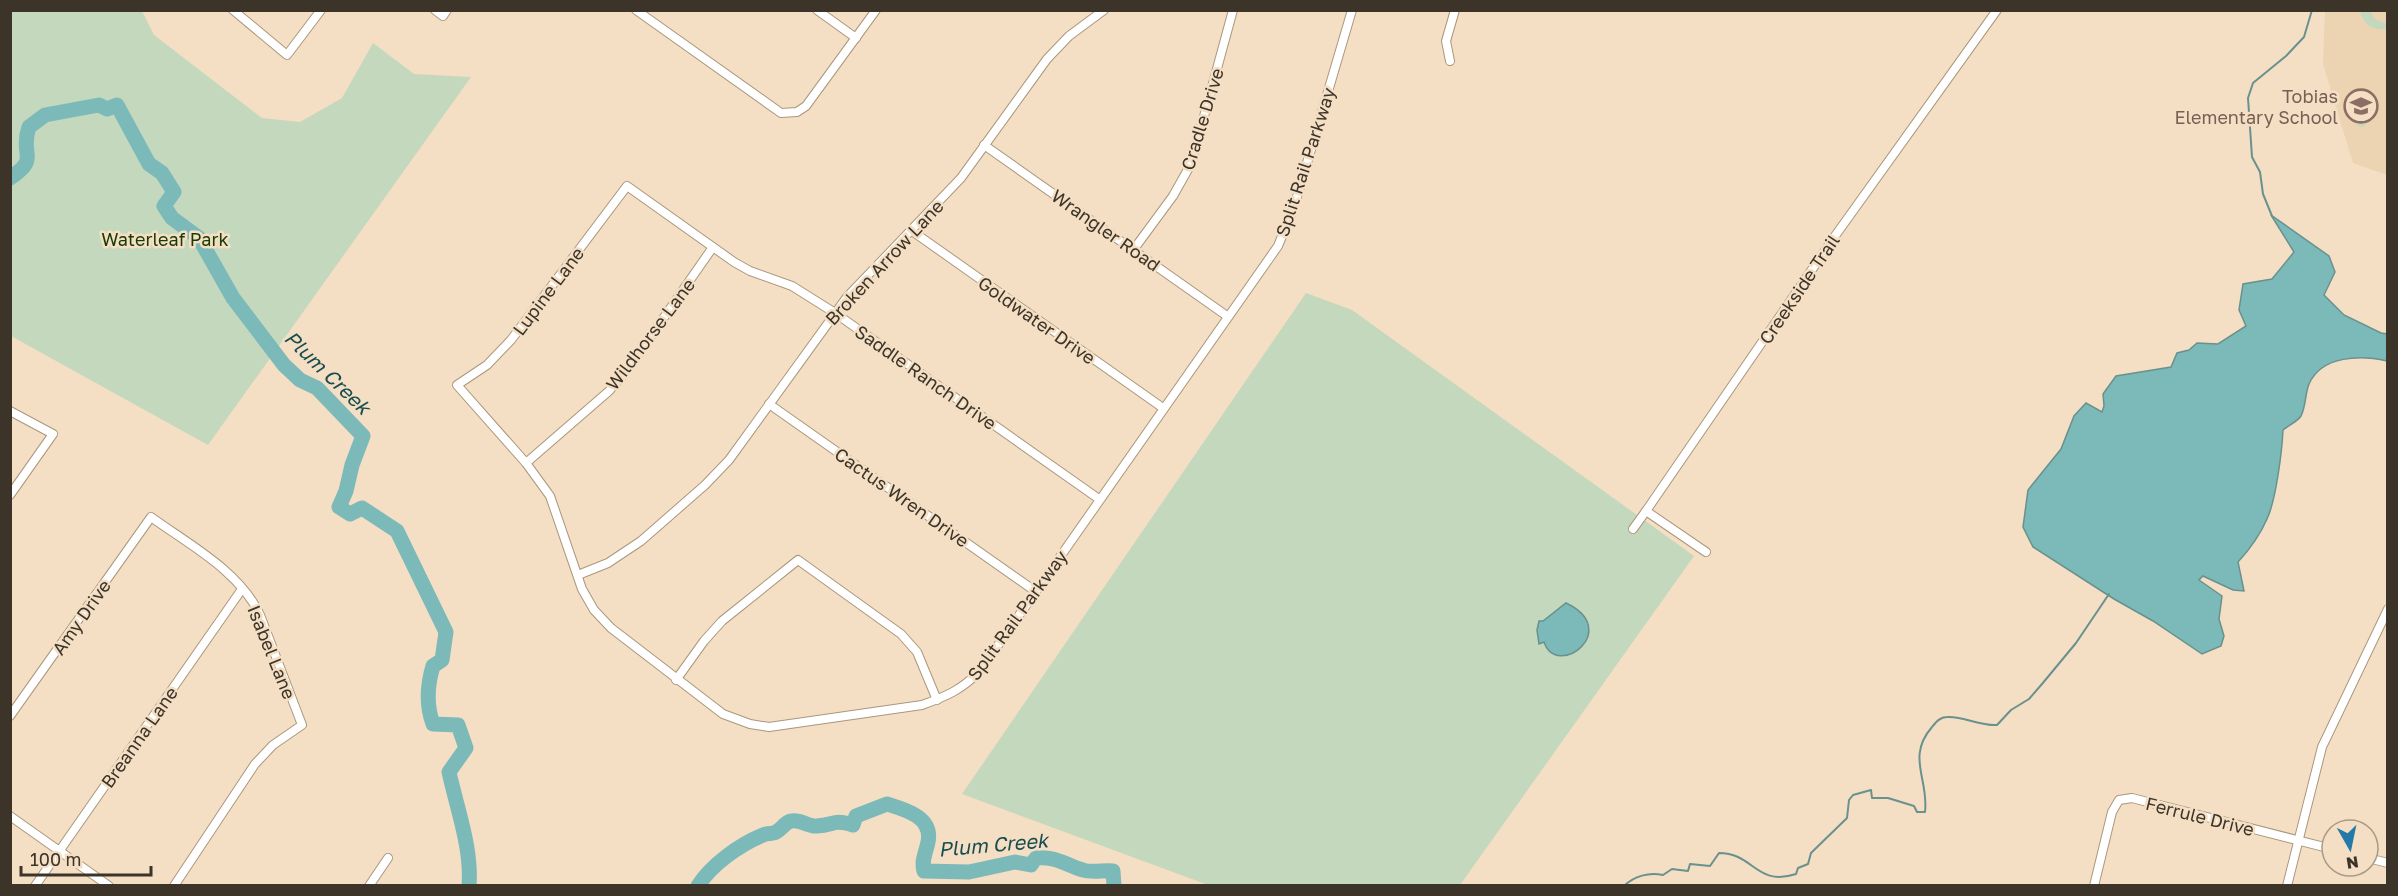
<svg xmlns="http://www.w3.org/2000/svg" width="2398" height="896" font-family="'Golos Text',sans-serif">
	<rect width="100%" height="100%" fill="#f4dfc4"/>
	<path fill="#ecd4b2" d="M2325 11H2387V175L2353 163 2323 64Z"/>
	<g fill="#c3d8bc">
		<path d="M11 10 142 11 154 35 262 118 300 122 342 98 373 43 414 74 471 77 208 445 11 336Z"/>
		<path d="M2360 11H2370L2375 19 2387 24V29C2372 30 2364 26 2360 11Z"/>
		<path d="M2358 105 2367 113 2366 125 2362 127 2357 125 2348 111 2350 106Z"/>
		<path d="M1306 293 1352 310 1694 556 1460 885H1208L962 794Z"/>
	</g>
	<g fill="#7cb9b9" stroke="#69918e" stroke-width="1.5">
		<path d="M2271 215 2329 256 2335 272 2324 295 2344 315 2381 333 2387 334V361C2361 355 2322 355 2309 384 2305 394 2306 406 2301 416 2298 421 2288 426 2283 430 2282 451 2276 500 2267 519 2260 535 2250 549 2238 562L2244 591 2233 590 2203 576 2199 580 2222 596 2219 619 2224 636 2221 646 2202 654 2153 621 2114 599 2033 547 2023 527 2028 490 2061 449 2074 416 2086 403 2102 412 2104 406 2103 394 2116 376 2171 367 2177 353 2189 350 2197 343 2218 344 2246 326 2239 310 2243 284 2272 279 2294 252Z"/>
		<path d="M1566 603C1623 630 1557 680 1544 642L1539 644 1537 630 1539 621H1543Z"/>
	</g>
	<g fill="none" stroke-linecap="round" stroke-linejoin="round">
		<g stroke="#69918e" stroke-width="2">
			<path d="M2272 216 2263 194 2260 172 2252 157 2248 98 2253 83 2286 56 2304 37 2312 10"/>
			<path d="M1624 886C1634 876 1649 872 1663 875L1672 869 1688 871 1690 864 1710 866 1719 853C1754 853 1756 887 1796 874L1798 868 1808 864 1811 853 1847 818 1849 800 1853 795 1871 790 1872 798H1888L1914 806 1917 812H1925C1929 779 1906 757 1932 727 1936 722 1940 717 1947 717 1964 716 1979 726 1997 725L2011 710 2029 699 2042 684 2076 643 2109 594"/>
		</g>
		<g stroke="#7cb9b9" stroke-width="15">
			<path d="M10 178C41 157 19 156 29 127L45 115 99 105 107 109 117 105 149 164 162 173 174 192 164 206 172 218 199 238 233 298 284 365 300 380 317 388 363 436 352 465 346 491 339 507 350 514 362 508 397 531 446 632 442 660 433 666C427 686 426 705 433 724L458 725 466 748 449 772C457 809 472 848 469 886"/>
			<path d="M698 886C711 865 739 845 763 835 767 833 773 834 776 832 782 829 784 823 791 821 801 819 808 827 817 826 835 825 832 819 853 825L856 816 887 804C906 810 933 817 928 842 926 853 921 860 924 871L969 872 1015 862 1031 865 1036 858C1056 856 1066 865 1083 870 1092 873 1104 870 1113 871L1114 886"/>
		</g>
		<defs>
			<g id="minor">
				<path d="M233 10 287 55 321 10"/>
				<path d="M435 10 443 16 447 10"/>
				<path d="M636 10 781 113 797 112 806 106 876 10"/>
				<path d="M817 10 856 38"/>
				<path d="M1450 61 1446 41 1455 10"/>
				<path d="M984 145 1227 316"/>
				<path d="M912 231 1163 408"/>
				<path d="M1134 249 1173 196 1191 164 1233 10"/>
				<path d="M769 404 1035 591"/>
				<path d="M10 411 53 434 10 495"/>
				<path d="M526 463 609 391 628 369 713 247"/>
				<path d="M1099 499 835 313 792 286 750 271 734 262 627 186 511 340 487 365 457 385 526 463 550 496 582 589 594 610 611 628 723 714 750 724 769 727 922 705C947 696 961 690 980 671L1278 246 1294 207 1352 10"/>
				<path d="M1633 529 1646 511"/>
				<path d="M1706 552 1646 511 1835 236 1997 10"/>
				<path d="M578 575 608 563 641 541 705 485 729 460 847 297 961 178 1047 59 1069 36 1104 10"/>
				<path d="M676 680 704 641 722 621 798 560 901 634 917 652 937 700"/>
				<path d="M10 716 151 517C188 544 240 571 260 615L302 725 273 745 255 764 174 886"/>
				<path d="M10 816 109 886"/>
				<path d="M2368 858 2388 863"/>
				<path d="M35 886 242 589"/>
				<path d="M369 886 388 858"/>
				<path d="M2094 886 2112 812 2119 800 2132 798 2332 849"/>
				<path d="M2287 886 2322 747 2388 609"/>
			</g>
		</defs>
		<use href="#minor" stroke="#aa977d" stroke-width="10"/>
		<use href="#minor" stroke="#fff" stroke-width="8"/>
	</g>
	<defs>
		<symbol id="school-ring" viewBox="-11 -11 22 22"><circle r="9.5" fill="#f4dfc4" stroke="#8d6e63" stroke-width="1.5"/><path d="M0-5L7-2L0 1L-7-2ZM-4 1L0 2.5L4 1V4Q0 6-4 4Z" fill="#8d6e63"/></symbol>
	</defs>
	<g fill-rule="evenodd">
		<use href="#school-ring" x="2342" y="87" width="38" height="38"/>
	</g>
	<g text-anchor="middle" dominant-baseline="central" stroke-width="5" stroke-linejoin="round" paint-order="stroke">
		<g font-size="18" fill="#785e54" stroke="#f4dfc4" text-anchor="end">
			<text x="2338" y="96">Tobias<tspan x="2338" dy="21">Elementary School</tspan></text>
		</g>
		<g font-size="18" fill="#3c3429" stroke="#f4dfc4">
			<text transform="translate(1202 119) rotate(-73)">Cradle Drive</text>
			<text transform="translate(1305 162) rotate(-72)">Split Rail Parkway</text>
			<text transform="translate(1106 230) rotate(35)">Wrangler Road</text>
			<text transform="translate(884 262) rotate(-47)">Broken Arrow Lane</text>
			<text transform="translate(1799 289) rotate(-56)">Creekside Trail</text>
			<text transform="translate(548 291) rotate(-53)">Lupine Lane</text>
			<text transform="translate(1037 320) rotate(35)">Goldwater Drive</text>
			<text transform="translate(650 334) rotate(-53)">Wildhorse Lane</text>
			<text transform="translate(926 377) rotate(35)">Saddle Ranch Drive</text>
			<text transform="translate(902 497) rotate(35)">Cactus Wren Drive</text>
			<text transform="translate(1017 615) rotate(-54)">Split Rail Parkway</text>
			<text transform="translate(81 617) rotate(-55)">Amy Drive</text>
			<text transform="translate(272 652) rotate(68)">Isabel Lane</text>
			<text transform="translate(139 737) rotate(-55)">Breanna Lane</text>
			<text transform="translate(2200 816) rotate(14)">Ferrule Drive</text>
		</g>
		<g font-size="18" fill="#163c04" stroke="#f4dfc4">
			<text x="165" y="239">Waterleaf Park</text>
		</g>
		<g font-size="20" font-style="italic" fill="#174d4e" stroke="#f4dfc4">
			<text transform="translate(328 372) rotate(44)">Plum Creek</text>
			<text transform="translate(993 844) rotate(-5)">Plum Creek</text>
		</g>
	</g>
	<rect width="2398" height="896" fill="none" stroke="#3c3429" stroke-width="24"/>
	<g transform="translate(2350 848) rotate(171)"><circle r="28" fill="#f4dfc4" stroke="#aa9b86" stroke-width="1.5"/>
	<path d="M0-4.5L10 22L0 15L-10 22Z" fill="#2379a8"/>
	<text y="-9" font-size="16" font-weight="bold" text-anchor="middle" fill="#3c3429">N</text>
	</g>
	<path d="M21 866v9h130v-9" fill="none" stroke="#3c3429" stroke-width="3"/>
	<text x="30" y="866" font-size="18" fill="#3c3429" stroke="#f4dfc4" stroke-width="4.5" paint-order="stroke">100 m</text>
</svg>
